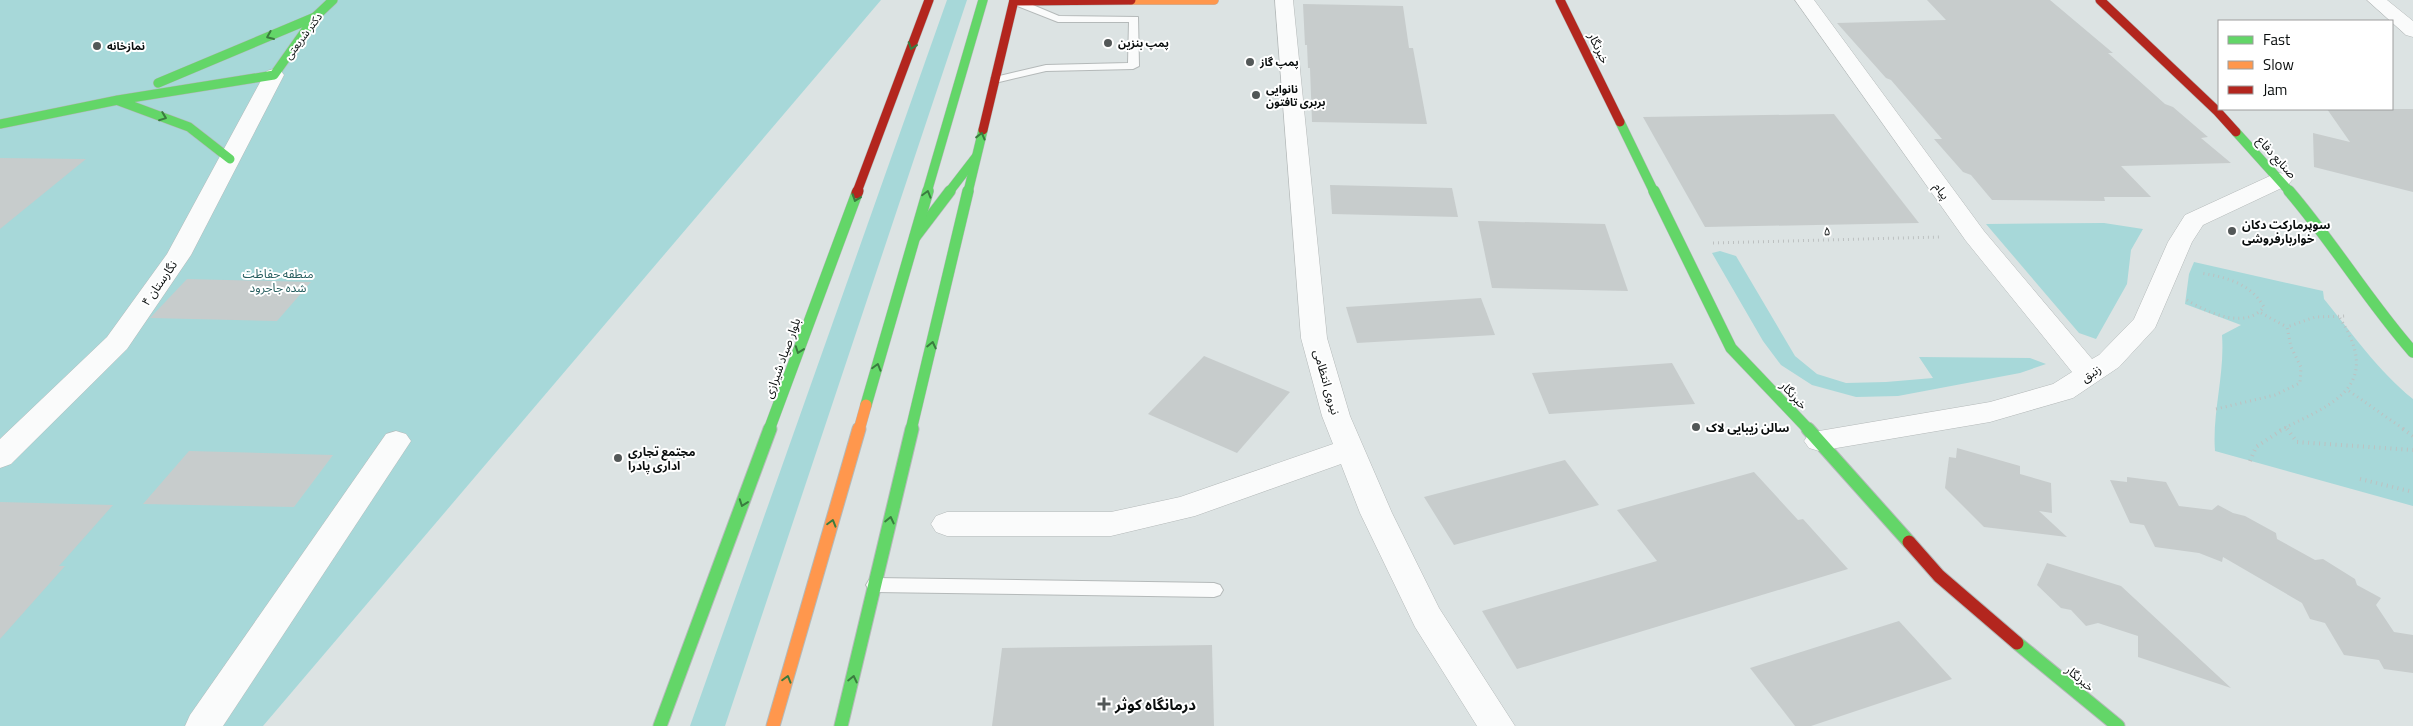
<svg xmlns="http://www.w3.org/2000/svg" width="2413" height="726" font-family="'Titillium Web','Noto Sans Arabic',sans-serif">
	<rect width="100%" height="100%" fill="#dce3e3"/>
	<g fill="#a7d8d9">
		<path d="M0 0H881L263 726H0Z"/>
		<path d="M947 0H967L725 726H690Z"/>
		<path d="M2104 223 2143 229 2131 250 2127 284 2096 339 2079 333 1986 224Z"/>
		<path d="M1720 251 1736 256 1795 356 1817 374 1846 383 1886 382 1933 378 1919 357 2030 358 2046 364 2020 373 1898 396 1856 397 1812 385 1781 365 1763 341 1712 253Z"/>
		<path d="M2194 262 2323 291 2324 299C2352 333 2378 371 2413 399V506L2215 451C2212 412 2225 375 2222 335L2241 325 2185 304 2189 274Z"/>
	</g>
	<g fill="#c7cccc">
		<path d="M1927 0H2050L2113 53H2108L2165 104 2173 107 2208 137 2201 138 2231 163 2121 166 2151 197H2104L2105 201 1992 200 1971 175 1963 172 1934 139H1942L1891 80 1886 78 1837 23 1946 20Z"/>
		<path d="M1303 4 1403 6 1409 48H1413L1427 124 1312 122 1310 68H1308L1307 45H1305Z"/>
		<path d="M2327 109H2413V192L2314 167 2313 133 2350 142Z"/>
		<path d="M1834 114 1919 223 1705 227 1643 117Z"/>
		<path d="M0 158 86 159 0 229Z"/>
		<path d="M1330 185 1452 188 1458 217 1332 214Z"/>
		<path d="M1478 221 1605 224 1628 291 1492 288Z"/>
		<path d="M187 279 311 282 277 321 150 318Z"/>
		<path d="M1481 298 1495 335 1357 343 1346 307Z"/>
		<path d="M1204 356 1290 392 1237 453 1148 414Z"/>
		<path d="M1672 363 1695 404 1549 414 1532 373Z"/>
		<path d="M1957 448 2020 466V474L2051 483 2052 513 2039 511 2067 537 1984 527 1945 488 1949 457 1956 458Z"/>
		<path d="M189 451 333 455 294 507 143 504Z"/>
		<path d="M1565 460 1599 505 1454 545 1424 497Z"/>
		<path d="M1754 472 1798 520 1803 519 1848 569 1517 669 1482 611 1657 561 1617 510Z"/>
		<path d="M2127 477 2166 482 2179 506 2212 510 2218 505 2233 513 2245 516 2276 533 2277 539 2315 560 2323 559 2355 579 2357 585 2381 598 2376 605 2394 632 2413 635V673L2384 669 2379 660 2344 655 2325 623 2310 619 2302 603 2223 557 2222 562 2199 553 2155 547 2144 525 2130 523 2110 480 2127 482Z"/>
		<path d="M0 502 113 505 59 566H65L0 639Z"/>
		<path d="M2047 563 2121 586 2231 688 2138 657V636L2098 623 2086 626 2071 610 2061 608 2037 585Z"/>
		<path d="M1899 621 1952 679 1811 726H1795L1750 668Z"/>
		<path d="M1212 645 1214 726H992L1002 648Z"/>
	</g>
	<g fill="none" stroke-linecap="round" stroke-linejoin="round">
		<defs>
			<g id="lane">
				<path d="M1010 0H1021L1059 16 1138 17 1139 66 1133 69 1046 71 995 83 991 82V78L1046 65 1128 63 1129 22H1058L1010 3Z"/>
				<path d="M875 578 1214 583 1220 585 1223 590 1220 595 1214 597 875 592 869 590 866 585 869 580Z"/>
			</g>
			<g id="street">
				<path d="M1275 0H1293L1327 338 1350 416 1392 513 1439 608 1515 726H1477L1415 627 1360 513 1341 464 1195 516 1111 536H947L936 532 931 524 936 516 947 512H1111L1180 497 1333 444 1322 416 1301 338Z"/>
				<path d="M1795 0H1814L1984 231 2092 359 2099 355 2134 319 2168 242 2185 215 2272 175 2280 173 2288 175 2292 180 2288 185 2203 225 2192 242 2155 328 2119 367 2073 398 1990 422 1819 451 1809 448 1804 441 1809 434 1819 431 1990 402 2053 384 2072 372 1966 241Z"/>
				<path d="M2367 0H2387L2413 21V37L2406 35Z"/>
				<path d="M274 69 281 71 284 75 191 255 127 349 11 464 0 468V439L107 337 167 254 264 75 267 71Z"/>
				<path d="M396 431 406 434 411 441 223 726H185L190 715 386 434Z"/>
			</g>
			<g id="fast-far2">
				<path d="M158 83 315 17"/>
				<path d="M119 101 189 127 230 159"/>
				<path d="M1620 122 1654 192"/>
				<path d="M0 124 118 100 274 75 315 17 333 0"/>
				<path d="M2236 132 2290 192"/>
				<path d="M927 192 983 0"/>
				<path d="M949 192 976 157"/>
				<path d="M968 192 983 130"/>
			</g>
			<g id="fast-far1">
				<path d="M1654 191 1731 348 1809 430"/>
				<path d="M2289 191C2333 242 2368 301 2413 352"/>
				<path d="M915 237 950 191"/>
				<path d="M866 405 928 191"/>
				<path d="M769 430 857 193"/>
				<path d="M911 430 968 191"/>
			</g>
			<g id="fast">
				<path d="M1808 429 1909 542"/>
				<path d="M2017 643 2118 726"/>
				<path d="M660 726 770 429"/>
				<path d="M841 726 912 429"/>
			</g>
			<path id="slow-far2" d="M1131 0H1214"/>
			<path id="slow-far1" d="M859 430 866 405"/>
			<path id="slow" d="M773 726 859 429"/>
			<g id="jam-far2">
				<path d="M1560 0 1620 122"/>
				<path d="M2100 0 2217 111 2236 132"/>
				<path d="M1014 1 1131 0"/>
				<path d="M983 130 1014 0"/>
				<path d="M857 192 929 0"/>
			</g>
			<path id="jam-far1" d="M857 193 858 191"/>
			<path id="jam" d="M1909 542 1939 576 2017 643"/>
		</defs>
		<use href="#lane" stroke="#b4b9b9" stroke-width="2"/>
		<use href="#street" stroke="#b4b9b9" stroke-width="1"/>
		<use href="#fast-far2" stroke="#b4b9b9" stroke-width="10"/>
		<use href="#fast-far1" stroke="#b4b9b9" stroke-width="12"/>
		<use href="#fast" stroke="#b4b9b9" stroke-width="15"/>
		<use href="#slow-far2" stroke="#b4b9b9" stroke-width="10"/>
		<use href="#slow-far1" stroke="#b4b9b9" stroke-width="12"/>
		<use href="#slow" stroke="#b4b9b9" stroke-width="15"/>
		<use href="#jam-far2" stroke="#b4b9b9" stroke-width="10"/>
		<use href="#jam-far1" stroke="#b4b9b9" stroke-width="12"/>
		<use href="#jam" stroke="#b4b9b9" stroke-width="15"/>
		<g stroke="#bdc1c1" stroke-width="3" stroke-dasharray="1 4" stroke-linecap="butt">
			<path d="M1713 243 1939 237"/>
			<path d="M2187 300C2208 313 2245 330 2264 307 2250 283 2226 277 2200 273"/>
			<path d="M2261 313 2287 327"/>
			<path d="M2349 391 2405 430"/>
			<path d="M2216 409 2275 395 2300 383 2301 367 2291 347 2287 327 2315 317 2346 316"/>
			<path d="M2285 427 2288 430"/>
			<path d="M2280 430C2336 403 2384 385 2338 315"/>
		</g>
		<g stroke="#bdc1c1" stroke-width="4" stroke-dasharray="1 4.5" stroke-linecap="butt">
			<path d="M2287 429 2297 442 2413 450"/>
			<path d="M2403 429 2413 436"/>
			<path d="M2250 461 2256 447 2283 429"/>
			<path d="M2360 479 2413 492"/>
		</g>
		<use href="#lane" fill="#fafbfb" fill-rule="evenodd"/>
		<use href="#street" fill="#fafbfb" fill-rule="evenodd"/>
		<use href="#fast-far2" stroke="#63d668" stroke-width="9"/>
		<use href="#fast-far1" stroke="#63d668" stroke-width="11"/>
		<use href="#fast" stroke="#63d668" stroke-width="13"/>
		<use href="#slow-far2" stroke="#ff974d" stroke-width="9"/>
		<use href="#slow-far1" stroke="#ff974d" stroke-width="11"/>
		<use href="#slow" stroke="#ff974d" stroke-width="13"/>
		<use href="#jam-far2" stroke="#b3261e" stroke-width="9"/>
		<use href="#jam-far1" stroke="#b3261e" stroke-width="11"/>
		<use href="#jam" stroke="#b3261e" stroke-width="13"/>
	</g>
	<defs><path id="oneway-chevron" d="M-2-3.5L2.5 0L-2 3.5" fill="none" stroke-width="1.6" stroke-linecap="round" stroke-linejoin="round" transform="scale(1.25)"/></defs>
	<g stroke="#3a7c3f">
		<use href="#oneway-chevron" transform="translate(270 36) rotate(157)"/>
		<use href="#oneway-chevron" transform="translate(912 46) rotate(110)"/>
		<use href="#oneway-chevron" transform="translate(163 117) rotate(21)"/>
		<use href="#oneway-chevron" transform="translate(981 136) rotate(-76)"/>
		<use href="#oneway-chevron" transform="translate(927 194) rotate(-74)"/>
		<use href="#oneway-chevron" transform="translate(856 198) rotate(110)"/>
		<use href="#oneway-chevron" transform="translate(932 345) rotate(-77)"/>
		<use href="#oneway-chevron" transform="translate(799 350) rotate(110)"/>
		<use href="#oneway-chevron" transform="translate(877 367) rotate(-74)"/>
		<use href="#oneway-chevron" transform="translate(743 503) rotate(110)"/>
		<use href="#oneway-chevron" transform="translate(890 520) rotate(-77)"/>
		<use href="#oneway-chevron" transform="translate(832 523) rotate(-74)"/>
		<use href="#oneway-chevron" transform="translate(787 679) rotate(-74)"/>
		<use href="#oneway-chevron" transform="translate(853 679) rotate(-77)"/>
	</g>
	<g fill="#535858" stroke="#fff" stroke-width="2">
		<circle cx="1108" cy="43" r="5"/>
		<circle cx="97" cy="46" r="5"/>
		<circle cx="1250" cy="62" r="5"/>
		<circle cx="1256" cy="95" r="5"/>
		<circle cx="2232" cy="231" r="5"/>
		<circle cx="1696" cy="427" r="5"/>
		<circle cx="618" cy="458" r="5"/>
		<path d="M1101.5 696.5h5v5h5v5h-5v5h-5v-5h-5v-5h5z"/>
	</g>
	<g text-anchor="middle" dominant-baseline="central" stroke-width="4" stroke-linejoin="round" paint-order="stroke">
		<g font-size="11" fill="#090d0d" stroke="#fff">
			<text transform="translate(303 36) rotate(-53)">دکتر شریعتی</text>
		</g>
		<g font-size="11" font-weight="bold" fill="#090d0d" stroke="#fff" text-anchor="start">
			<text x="1118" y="43">پمپ بنزین</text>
			<text x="107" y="46">نمازخانه</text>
			<text x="1260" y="62">پمپ گاز</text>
			<text x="1266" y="89">نانوایی<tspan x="1266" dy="13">بربری تافتون</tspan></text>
		</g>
		<g font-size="12" fill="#090d0d" stroke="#fff">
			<text transform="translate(1599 48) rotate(64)">خبرنگار</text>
			<text transform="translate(2277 157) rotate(48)">صنایع دفاع</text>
			<text transform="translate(1942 191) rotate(54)">پیام</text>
			<text transform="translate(1827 231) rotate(-2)">۵</text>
			<text transform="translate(159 283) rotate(-55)">نگارستان ۴</text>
			<text transform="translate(782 358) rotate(-70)">بلوار صیاد شیرازی</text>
			<text transform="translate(2091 373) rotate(-33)">زنبق</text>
			<text transform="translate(1327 382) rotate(74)">نیروی انتظامی</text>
			<text transform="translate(1794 395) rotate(47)">خبرنگار</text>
			<text transform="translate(2080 678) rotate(40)">خبرنگار</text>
		</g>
		<g font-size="12" font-weight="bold" fill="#090d0d" stroke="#fff" text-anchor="start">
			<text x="2242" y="224">سوپرمارکت دکان<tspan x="2242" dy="14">خواربارفروشی</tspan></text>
			<text x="1706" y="427">سالن زیبایی لاک</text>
			<text x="628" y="451">مجتمع تجاری<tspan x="628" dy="14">اداری پادرا</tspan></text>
		</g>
		<g font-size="12" fill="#265d5e" stroke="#fff">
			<text x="278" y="273">منطقه حفاظت<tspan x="278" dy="14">شده جاجرود</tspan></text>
		</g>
		<g font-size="15" font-weight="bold" fill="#090d0d" stroke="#fff" text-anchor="start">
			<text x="1115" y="704">درمانگاه کوثر</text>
		</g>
	</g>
	<rect x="2218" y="20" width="175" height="90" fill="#ffffff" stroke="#9d9e9e"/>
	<rect x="2228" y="36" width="25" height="8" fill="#63d668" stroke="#9d9e9e"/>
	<text x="2263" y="45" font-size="15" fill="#090d0d">Fast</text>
	<rect x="2228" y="61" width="25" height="8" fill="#ff974d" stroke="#9d9e9e"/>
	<text x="2263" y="70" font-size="15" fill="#090d0d">Slow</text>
	<rect x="2228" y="86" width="25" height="8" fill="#b3261e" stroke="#9d9e9e"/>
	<text x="2263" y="95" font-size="15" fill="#090d0d">Jam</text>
</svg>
